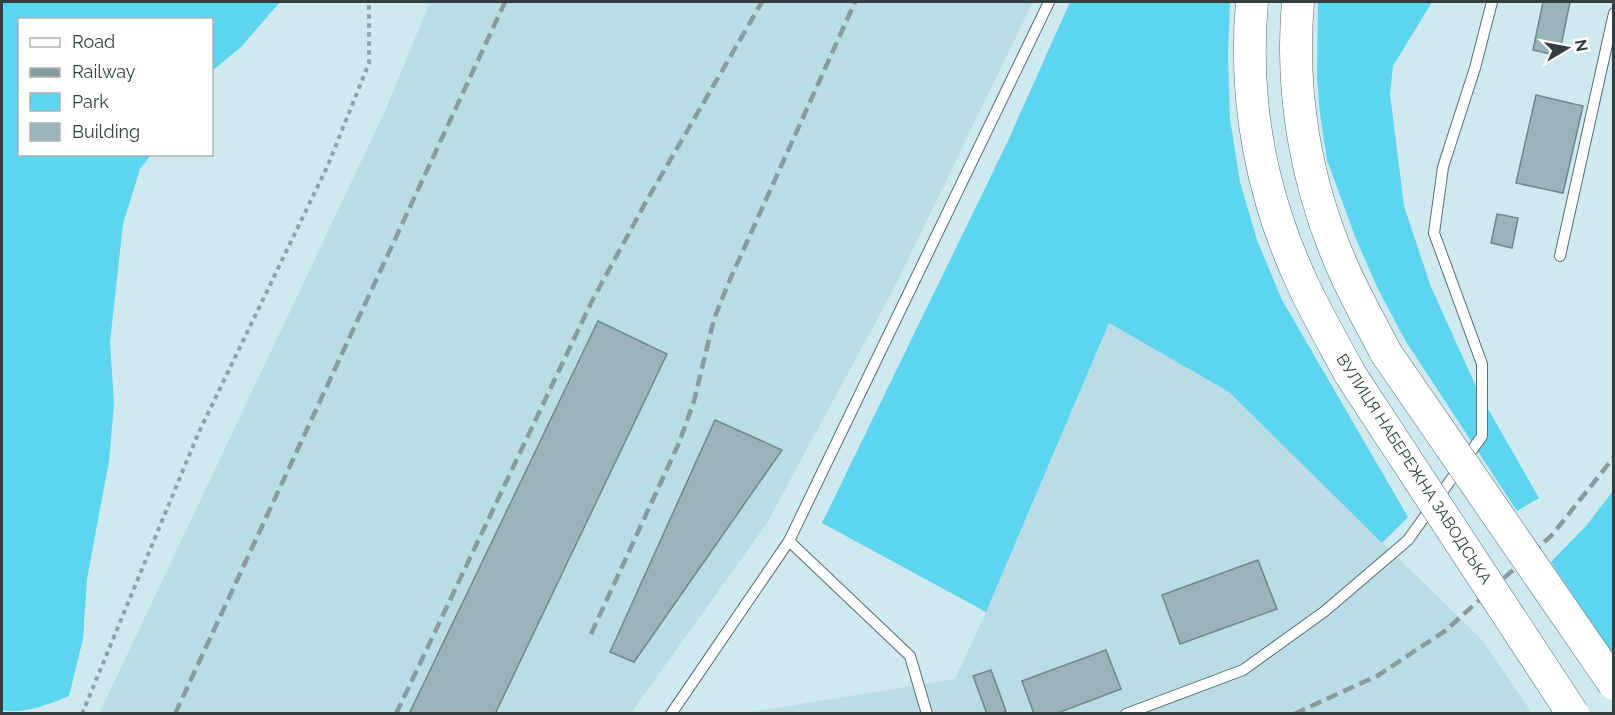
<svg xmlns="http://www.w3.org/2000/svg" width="1615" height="715" font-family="Raleway,sans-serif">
	<rect width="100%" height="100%" fill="#cee9ef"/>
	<g fill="#b9dce5">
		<path d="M430 2H1033L894 288 767 523 631 713 99 714 386 109Z"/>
		<path d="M1109 323 1229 392 1482 640 1532 713 738 714 955 679 986 612Z"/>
	</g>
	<g fill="#5dd5ee">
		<path d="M2 2H280L241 47 212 71V20H20V154L151 155 140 169 123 224 110 342 114 403 109 461 87 579 83 639 69 696C49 704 23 715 2 710Z"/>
		<path d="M1070 2H1230L1228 57 1230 119 1240 182 1257 240 1282 300 1408 517 1382 543 1229 392 1109 323 986 612 822 523 1007 143Z"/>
		<path d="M1318 2H1432L1393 66 1390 94 1404 206 1431 287 1479 393 1539 498 1517 511 1405 340 1379 291 1356 239 1327 160 1320 114 1317 77Z"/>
		<path d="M1613 491V655L1551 562 1586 526Z"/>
	</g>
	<g fill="#9ab3b9" stroke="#6f878c" stroke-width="1.5">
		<path d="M1543 2H1570L1559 56 1533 50Z"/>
		<path d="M1536 95 1583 106 1563 193 1516 183Z"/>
		<path d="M1497 214 1518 218 1512 248 1491 243Z"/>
		<path d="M598 321 667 354 495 714H409Z"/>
		<path d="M715 420 782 450 634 662 610 652Z"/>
		<path d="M1258 560 1277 609 1180 644 1162 595Z"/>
		<path d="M1106 650 1121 689 1055 714H1034L1022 681Z"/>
		<path d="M991 670 1006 711 1000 714H987L973 676Z"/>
	</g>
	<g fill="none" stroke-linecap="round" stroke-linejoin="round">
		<defs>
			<g id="service">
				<path d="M1560 256 1614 13"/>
				<path d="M789 541 910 656 927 714"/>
				<path d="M671 714 789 541 1049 2"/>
				<path d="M1126 714 1243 670 1325 611 1408 540 1482 436V364L1434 233 1443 167 1475 68 1492 2"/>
			</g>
			<g id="primary">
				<path d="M1252 2C1243 101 1262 199 1305 289 1319 318 1335 346 1350 374"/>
				<path d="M1298 2C1290 92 1306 184 1342 266 1355 296 1371 324 1386 353"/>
			</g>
		</defs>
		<use href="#service" stroke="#566d72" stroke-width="12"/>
		<use href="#primary" stroke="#566d72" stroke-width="33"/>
		<path stroke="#8ea2a7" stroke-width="4" stroke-dasharray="4.5 4.5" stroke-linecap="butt" d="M82 714 198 434 328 165 369 63V2"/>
		<use href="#service" stroke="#fff" stroke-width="10"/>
		<use href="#primary" stroke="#fff" stroke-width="32"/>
		<g stroke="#889ca0" stroke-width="4.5" stroke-dasharray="12 6" stroke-linecap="butt">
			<path d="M591 634 679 443 694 401 714 319 728 284 855 2"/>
			<path d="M175 714 505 2"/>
			<path d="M396 714 592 301 647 200 762 2"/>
			<path d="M1294 714 1377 676 1445 631 1552 535 1614 457"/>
		</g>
		<defs>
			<g id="primary-bridge">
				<path d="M1386 353 1614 684"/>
				<path d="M1350 374 1573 714"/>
			</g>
		</defs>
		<use href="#primary-bridge" stroke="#566d72" stroke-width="33" stroke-linecap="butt"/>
		<use href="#primary-bridge" stroke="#fff" stroke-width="32"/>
	</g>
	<g text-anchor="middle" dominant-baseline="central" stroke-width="4.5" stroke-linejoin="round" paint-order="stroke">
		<g font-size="16" fill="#333e40" stroke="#fff">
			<text transform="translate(1414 469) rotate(57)">ВУЛИЦЯ НАБЕРЕЖНА ЗАВОДСЬКА</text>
		</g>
	</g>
	<rect width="1615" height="715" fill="none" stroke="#333e40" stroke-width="6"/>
	<rect x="18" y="18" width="195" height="138" fill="#ffffff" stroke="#adb2b3" stroke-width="1.5"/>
	<rect x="30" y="38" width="30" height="9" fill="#ffffff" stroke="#adb2b3" stroke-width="1.5"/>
	<text x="72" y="48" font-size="18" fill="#333e40">Road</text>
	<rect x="30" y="68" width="30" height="9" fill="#889ca0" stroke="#adb2b3" stroke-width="1.5"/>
	<text x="72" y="78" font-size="18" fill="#333e40">Railway</text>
	<rect x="30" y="93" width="30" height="18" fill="#5dd5ee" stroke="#adb2b3" stroke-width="1.5"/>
	<text x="72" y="108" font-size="18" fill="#333e40">Park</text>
	<rect x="30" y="123" width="30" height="18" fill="#9ab3b9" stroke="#adb2b3" stroke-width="1.5"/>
	<text x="72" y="138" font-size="18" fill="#333e40">Building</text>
	<g transform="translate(1567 48) rotate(80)" stroke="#ffffff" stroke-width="4.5" paint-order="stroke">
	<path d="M0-4.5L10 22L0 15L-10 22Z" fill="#333e40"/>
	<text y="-9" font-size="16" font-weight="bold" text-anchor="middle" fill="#333e40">N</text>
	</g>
</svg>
